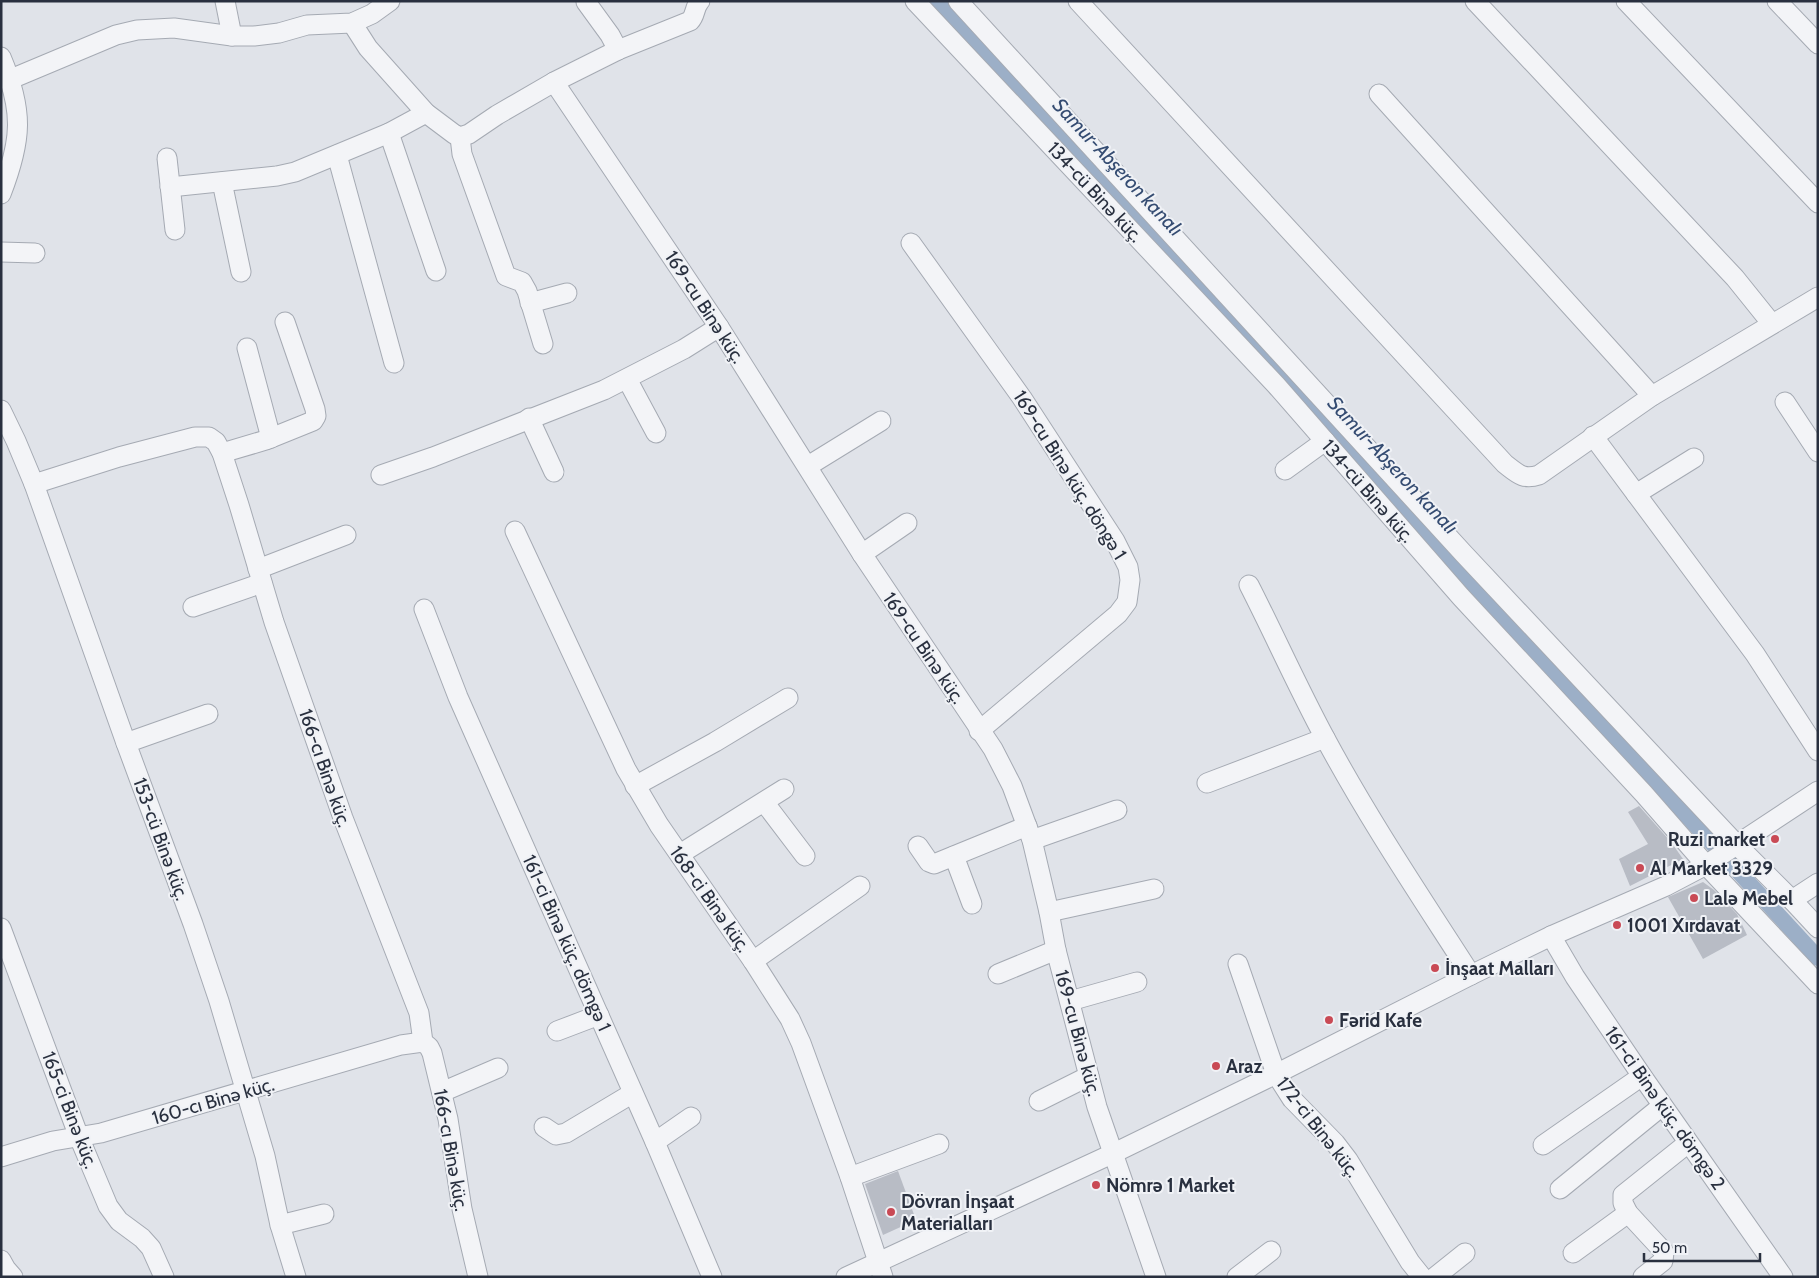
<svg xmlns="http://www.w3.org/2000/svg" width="1819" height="1278" font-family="Cabin,sans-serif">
	<rect width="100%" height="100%" fill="#e0e3e9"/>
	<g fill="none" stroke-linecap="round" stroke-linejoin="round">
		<path stroke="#9cafc7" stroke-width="16" d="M936 1 1818 958"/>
	</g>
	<g fill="#b8bcc5">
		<path d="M1639 806 1671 842 1683 859 1630 886 1619 859 1648 844 1628 812Z"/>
		<path d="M1703 882 1714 890 1737 914 1747 935 1703 959 1668 897Z"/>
		<path d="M898 1171 916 1220 883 1235 865 1184Z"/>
	</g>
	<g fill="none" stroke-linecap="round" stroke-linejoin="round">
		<defs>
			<g id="minor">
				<path d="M225 1 232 36"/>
				<path d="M915 1 1276 385 1461 597 1644 794 1706 865 1818 984"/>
				<path d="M958 1 1464 554 1737 845 1792 900 1818 928"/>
				<path d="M1078 1 1505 464C1518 474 1523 480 1539 475L1652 396 1818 297"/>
				<path d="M1475 1 1735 278 1772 324"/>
				<path d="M1626 1 1818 203"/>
				<path d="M1777 1 1818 44"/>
				<path d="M586 2 610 35 618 50"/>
				<path d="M352 23 368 48 426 113 454 134 460 137 469 134 497 115 554 82 618 50 690 21C696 15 694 7 700 1"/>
				<path d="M1 57C24 111 22 140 1 194"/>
				<path d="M11 79 116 35 137 30 174 28 232 36H254L279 33 307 25 352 23 372 14 390 1"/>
				<path d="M554 82 719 327 862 554 993 749 1012 786 1032 840 1049 912 1056 950 1097 1107 1156 1277"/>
				<path d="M1379 94 1652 396"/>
				<path d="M389 133 436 271"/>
				<path d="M460 137 462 154 506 276 522 282 527 291 543 344"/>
				<path d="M337 155 394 363"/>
				<path d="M167 158 175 230"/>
				<path d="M222 182 241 272"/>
				<path d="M170 187 277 176 295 172 389 133 426 113"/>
				<path d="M911 243 1022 398 1115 541 1128 567 1130 580 1127 602 1118 614 979 731"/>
				<path d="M1 252 35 253"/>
				<path d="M530 303 567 293"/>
				<path d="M247 348 271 438"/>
				<path d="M627 379 656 433"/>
				<path d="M1785 402 1818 452"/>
				<path d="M1 410 16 441 34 484 126 743 193 924 219 1001 265 1156 280 1225 296 1277"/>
				<path d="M529 418 554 472"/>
				<path d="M1593 436 1755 654 1818 751"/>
				<path d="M222 453 266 440 313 421 316 416 315 409 285 322"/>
				<path d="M808 466 881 421"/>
				<path d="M1285 470 1325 441"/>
				<path d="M381 475 433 457 604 390 684 349 719 327"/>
				<path d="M34 484 119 457 195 437H209L216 442 222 453 239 505 274 622 343 818 419 1013 423 1042 429 1047 432 1053 448 1119 462 1209 478 1277"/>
				<path d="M1636 494 1694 458"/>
				<path d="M515 531 626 769 659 825 753 961 790 1019 801 1043 850 1177 883 1277"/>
				<path d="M862 554 907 523"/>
				<path d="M258 569 346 535"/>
				<path d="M1249 585C1275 636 1298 688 1325 738 1369 820 1421 897 1471 975"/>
				<path d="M193 607 262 583"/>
				<path d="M424 609 458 697 655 1142 712 1277"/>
				<path d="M126 743 208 714"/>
				<path d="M1207 783 1325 738"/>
				<path d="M635 786 715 742 788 698"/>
				<path d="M764 802 805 856"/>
				<path d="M1032 840 1117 810"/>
				<path d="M918 846 929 862 934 864 1027 826"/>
				<path d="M680 854 784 789"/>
				<path d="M954 856 972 904"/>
				<path d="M1792 900 1818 883"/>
				<path d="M1049 912 1154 889"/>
				<path d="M1 928 79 1137 108 1206 119 1221 142 1238 151 1248 164 1277"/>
				<path d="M1551 936 1575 977 1642 1076 1783 1277"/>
				<path d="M753 961 860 886"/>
				<path d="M1238 964 1276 1074 1292 1099 1335 1143 1348 1160 1410 1262 1422 1277"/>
				<path d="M998 974 1056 950"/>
				<path d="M1070 1001 1137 982"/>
				<path d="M557 1031 599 1015"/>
				<path d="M442 1092 498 1068"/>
				<path d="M1039 1101 1089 1076"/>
				<path d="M544 1127 556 1135 566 1133 633 1093"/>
				<path d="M655 1142 691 1117"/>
				<path d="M1543 1145 1642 1076"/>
				<path d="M1 1157 53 1141 101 1133 401 1045 423 1042"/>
				<path d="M850 1177 939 1144"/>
				<path d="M1560 1189 1662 1106"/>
				<path d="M280 1225 324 1214"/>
				<path d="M1573 1253 1628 1213"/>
				<path d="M1 1260 6 1269 13 1277"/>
				<path d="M846 1277 1114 1153 1276 1074 1471 975 1551 936 1666 886 1706 865 1818 791"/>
				<path d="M1237 1277 1271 1251"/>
				<path d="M1435 1277 1465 1253"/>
				<path d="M1643 1277 1663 1261 1664 1252 1628 1213 1623 1203V1195L1688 1143"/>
			</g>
		</defs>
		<use href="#minor" stroke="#a5aab3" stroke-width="21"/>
		<use href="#minor" stroke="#f3f4f7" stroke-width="19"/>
	</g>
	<g fill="#c94a55" stroke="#f0f2f6" stroke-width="2">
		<circle cx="1775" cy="839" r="5"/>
		<circle cx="1640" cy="868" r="5"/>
		<circle cx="1694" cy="898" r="5"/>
		<circle cx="1617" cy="925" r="5"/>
		<circle cx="1435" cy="968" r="5"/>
		<circle cx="1329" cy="1020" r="5"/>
		<circle cx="1216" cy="1066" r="5"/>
		<circle cx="1096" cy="1185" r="5"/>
		<circle cx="891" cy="1212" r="5"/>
	</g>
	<g text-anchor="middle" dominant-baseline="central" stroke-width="4" stroke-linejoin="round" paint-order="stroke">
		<g font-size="19" fill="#29303f" stroke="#f0f2f6">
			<text transform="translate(1095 192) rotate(47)">134-cü Binə küç.</text>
			<text transform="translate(705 307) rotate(57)">169-cu Binə küç.</text>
			<text transform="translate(1070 475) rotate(58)">169-cu Binə küç. döngə 1</text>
			<text transform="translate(1368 491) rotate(49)">134-cü Binə küç.</text>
			<text transform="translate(924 648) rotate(56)">169-cu Binə küç.</text>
			<text transform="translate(325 768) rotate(71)">166-cı Binə küç.</text>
			<text transform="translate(161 839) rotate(70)">153-cü Binə küç.</text>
			<text transform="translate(710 899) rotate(55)">168-ci Binə küç.</text>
			<text transform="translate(567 943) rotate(66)">161-ci Binə küç. dömgə 1</text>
			<text transform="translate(1078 1033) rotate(75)">169-cu Binə küç.</text>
			<text transform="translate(213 1101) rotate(-16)">160-cı Binə küç.</text>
			<text transform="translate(1665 1108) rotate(55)">161-ci Binə küç. dömgə 2</text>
			<text transform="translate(70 1110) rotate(69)">165-ci Binə küç.</text>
			<text transform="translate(1318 1127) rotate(52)">172-ci Binə küç.</text>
			<text transform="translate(451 1150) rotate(80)">166-cı Binə küç.</text>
		</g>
		<g font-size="19" font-weight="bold" fill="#29303f" stroke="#f0f2f6" text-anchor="start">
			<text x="1765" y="839" text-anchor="end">Ruzi market</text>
			<text x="1650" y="868">Al Market 3329</text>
			<text x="1704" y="898">Lalə Mebel</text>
			<text x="1627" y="925">1001 Xırdavat</text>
			<text x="1445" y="968">İnşaat Malları</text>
			<text x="1339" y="1020">Fərid Kafe</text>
			<text x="1226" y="1066">Araz</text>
			<text x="1106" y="1185">Nömrə 1 Market</text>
			<text x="901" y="1201">Dövran İnşaat<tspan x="901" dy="22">Materialları</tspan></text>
		</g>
		<g font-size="20" font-style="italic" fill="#354c72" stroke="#f0f2f6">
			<text transform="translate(1118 167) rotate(47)">Samur-Abşeron kanalı</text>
			<text transform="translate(1393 465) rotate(47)">Samur-Abşeron kanalı</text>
		</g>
	</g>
	<rect width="1819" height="1278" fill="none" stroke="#29303f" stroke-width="5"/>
	<path d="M1644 1253v8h116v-8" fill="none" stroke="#29303f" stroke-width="2.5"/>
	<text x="1652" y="1253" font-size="15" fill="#29303f" stroke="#f0f2f6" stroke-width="4" paint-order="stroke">50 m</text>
</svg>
